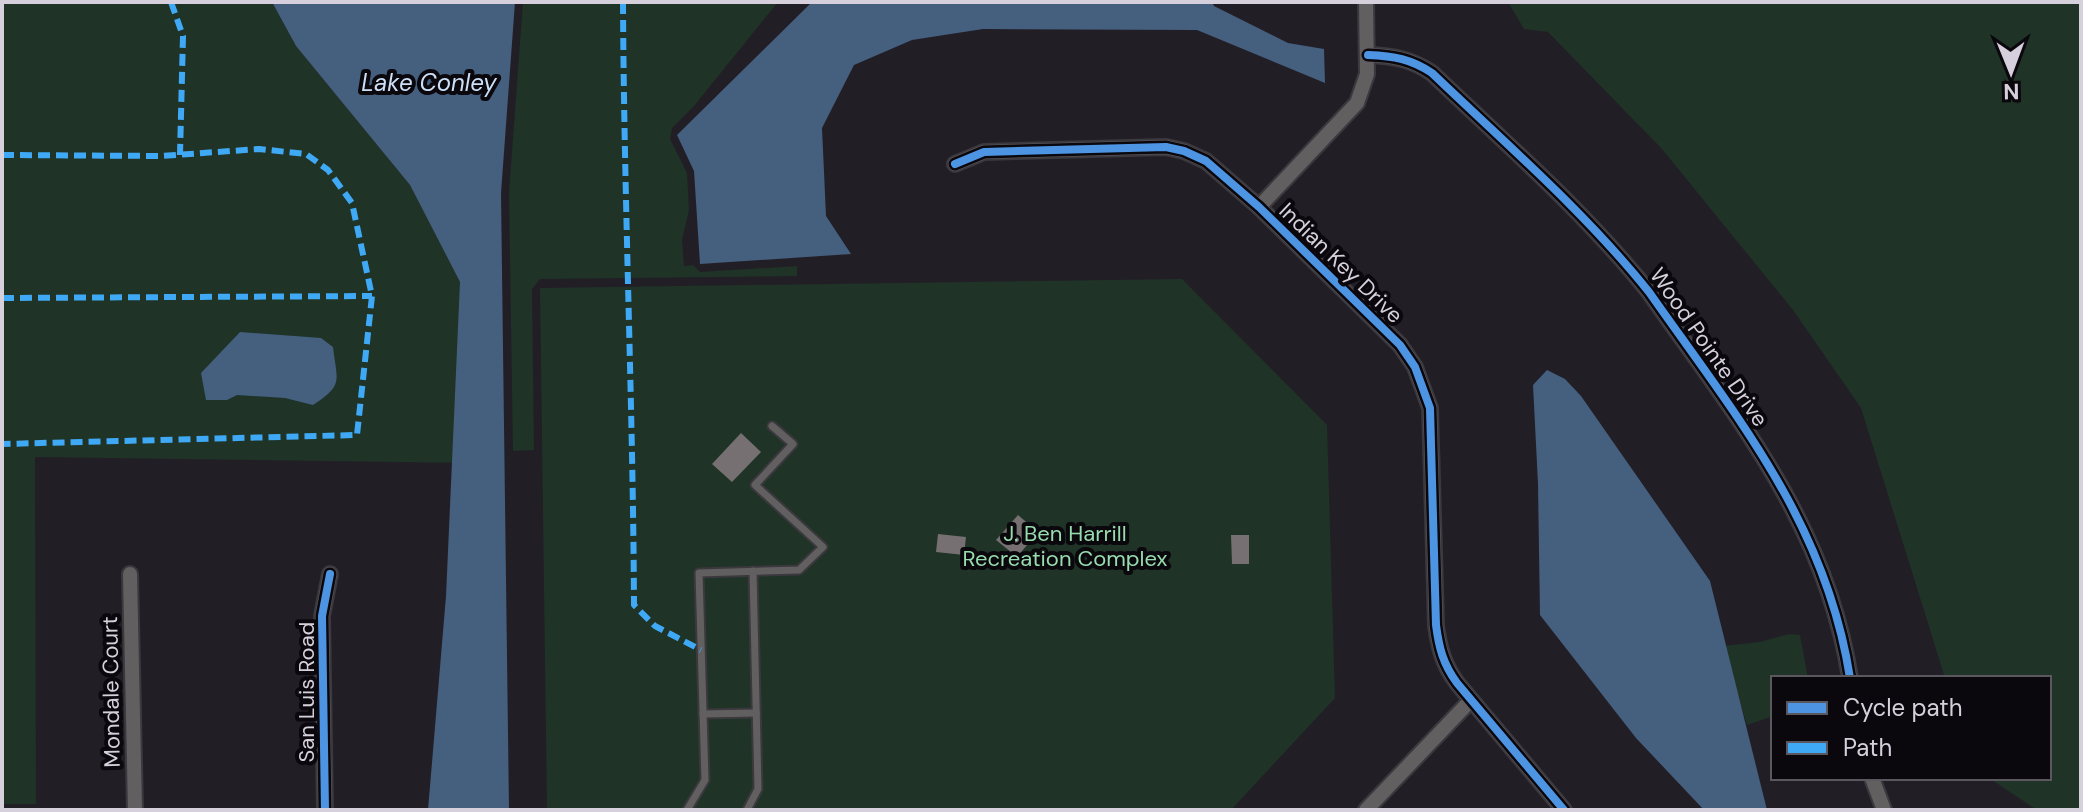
<svg xmlns="http://www.w3.org/2000/svg" width="2083" height="812" font-family="'DM Sans',sans-serif">
	<rect width="100%" height="100%" fill="#221e26"/>
	<g fill="#1f3327">
		<path d="M2 2H272L296 46 410 185 460 282 471 463 35 457 36 804H2Z"/>
		<path d="M523 2H778L694 106 672 128 670 139 687 173 689 210 682 240 684 266 693 265 700 272 797 266V276L540 279 532 289 534 450 513 451 509 193Z"/>
		<path d="M1508 2H2081V810H2037L1989 778H2049V678H1945L1861 408 1793 310 1662 149 1548 32 1524 29Z"/>
		<path d="M1182 279 1327 425 1335 698 1231 810H547L540 288Z"/>
		<path d="M1789 634 1800 635 1808 678H1773V716L1747 725 1723 646 1760 642Z"/>
	</g>
	<g fill="#455f7e">
		<path d="M272 2H515L501 193 509 810H428L446 596 460 282 410 185 296 46Z"/>
		<path d="M812 2H1212L1214 6 1288 43 1324 49 1325 83 1197 30 983 29 912 40 854 65 822 128 826 216 851 254 700 264 694 171 677 135Z"/>
		<path d="M240 332 321 338 333 347C337 381 344 385 313 405L285 398 237 395 227 400H206L201 373Z"/>
		<path d="M1547 370 1565 379 1581 396 1710 581 1767 810H1704L1636 738 1540 615 1538 484 1533 385Z"/>
	</g>
	<g fill="#777072">
		<path d="M741 433 761 452 732 482 712 464Z"/>
		<path d="M1018 515 1038 532 1017 557 996 540Z"/>
		<path d="M938 534 966 537 964 555 936 552Z"/>
		<path d="M1231 535H1249V564H1232Z"/>
	</g>
	<g fill="none" stroke-linecap="round" stroke-linejoin="round">
		<defs>
			<g id="lane">
				<path d="M703 714 756 713"/>
				<path d="M687 810 705 780 699 573 799 570 823 547 755 485 793 444 772 426"/>
				<path d="M747 810 758 789 753 571"/>
			</g>
			<g id="street">
				<path d="M1368 55C1394 56 1411 59 1432 73 1506 144 1585 212 1649 292 1736 416 1826 523 1850 678"/>
				<path d="M955 164 984 152 1166 147 1184 151 1206 161 1259 207 1400 345 1415 367 1430 408 1436 625C1439 648 1443 664 1457 683L1564 810"/>
				<path d="M1259 207 1357 103 1367 74 1366 2"/>
				<path d="M130 574 135 810"/>
				<path d="M1872 778 1884 810"/>
				<path d="M325 810 322 616 330 574"/>
				<path d="M1366 810 1471 700"/>
			</g>
		</defs>
		<use href="#lane" stroke="#3b383e" stroke-width="11"/>
		<use href="#street" stroke="#3b383e" stroke-width="18"/>
		<use href="#lane" stroke="#625f60" stroke-width="7"/>
		<use href="#street" stroke="#625f60" stroke-width="14"/>
		<g stroke="#3fa9f5" stroke-width="6" stroke-dasharray="12 6" stroke-linecap="butt">
			<path d="M171 2 183 36 180 155"/>
			<path d="M623 2C624 203 633 404 634 605L655 626 701 650"/>
			<path d="M2 155 161 156 259 149 306 154 328 170 352 203 372 296 357 435 2 444"/>
			<path d="M2 298 372 296"/>
		</g>
		<defs>
			<g id="cycleway">
				<path d="M1368 55C1394 56 1411 59 1432 73 1506 144 1585 212 1649 292 1736 416 1826 523 1850 678"/>
				<path d="M955 164 984 152 1166 147 1184 151 1206 161 1259 207 1400 345 1415 367 1430 408 1436 625C1439 648 1443 664 1457 683L1564 810"/>
				<path d="M325 810 322 616 330 574"/>
			</g>
		</defs>
		<use href="#cycleway" stroke="#0a070d" stroke-width="13"/>
		<use href="#cycleway" stroke="#4d94e3" stroke-width="8"/>
	</g>
	<g text-anchor="middle" dominant-baseline="central" stroke-width="8" stroke-linejoin="round" paint-order="stroke">
		<g font-size="22" fill="#d5d0db" stroke="#0a070d">
			<text transform="translate(1341 263) rotate(44)">Indian Key Drive</text>
			<text transform="translate(1709 347) rotate(55)">Wood Pointe Drive</text>
			<text transform="translate(111 692) rotate(-91)">Mondale Court</text>
			<text transform="translate(306 692) rotate(-90)">San Luis Road</text>
		</g>
		<g font-size="22" fill="#97dcae" stroke="#0a070d">
			<text x="1065" y="533">J. Ben Harrill<tspan x="1065" dy="25">Recreation Complex</tspan></text>
		</g>
		<g font-size="24" font-style="italic" fill="#ccdff6" stroke="#0a070d">
			<text x="429" y="82">Lake Conley</text>
		</g>
	</g>
	<rect width="2083" height="812" fill="none" stroke="#d5d0db" stroke-width="8"/>
	<rect x="1771" y="676" width="280" height="104" fill="#0a070d" stroke="#5b575f" stroke-width="2"/>
	<rect x="1787" y="702" width="40" height="12" fill="#4d94e3" stroke="#5b575f" stroke-width="2"/>
	<text x="1843" y="716" font-size="24" fill="#d5d0db">Cycle path</text>
	<rect x="1787" y="742" width="40" height="12" fill="#3fa9f5" stroke="#5b575f" stroke-width="2"/>
	<text x="1843" y="756" font-size="24" fill="#d5d0db">Path</text>
	<g transform="translate(2011 72) rotate(179)" stroke="#0a070d" stroke-width="6" paint-order="stroke">
	<path d="M0-6L14 30L0 20L-14 30Z" fill="#d5d0db"/>
	<text y="-12" font-size="22" font-weight="bold" text-anchor="middle" fill="#d5d0db">N</text>
	</g>
</svg>
